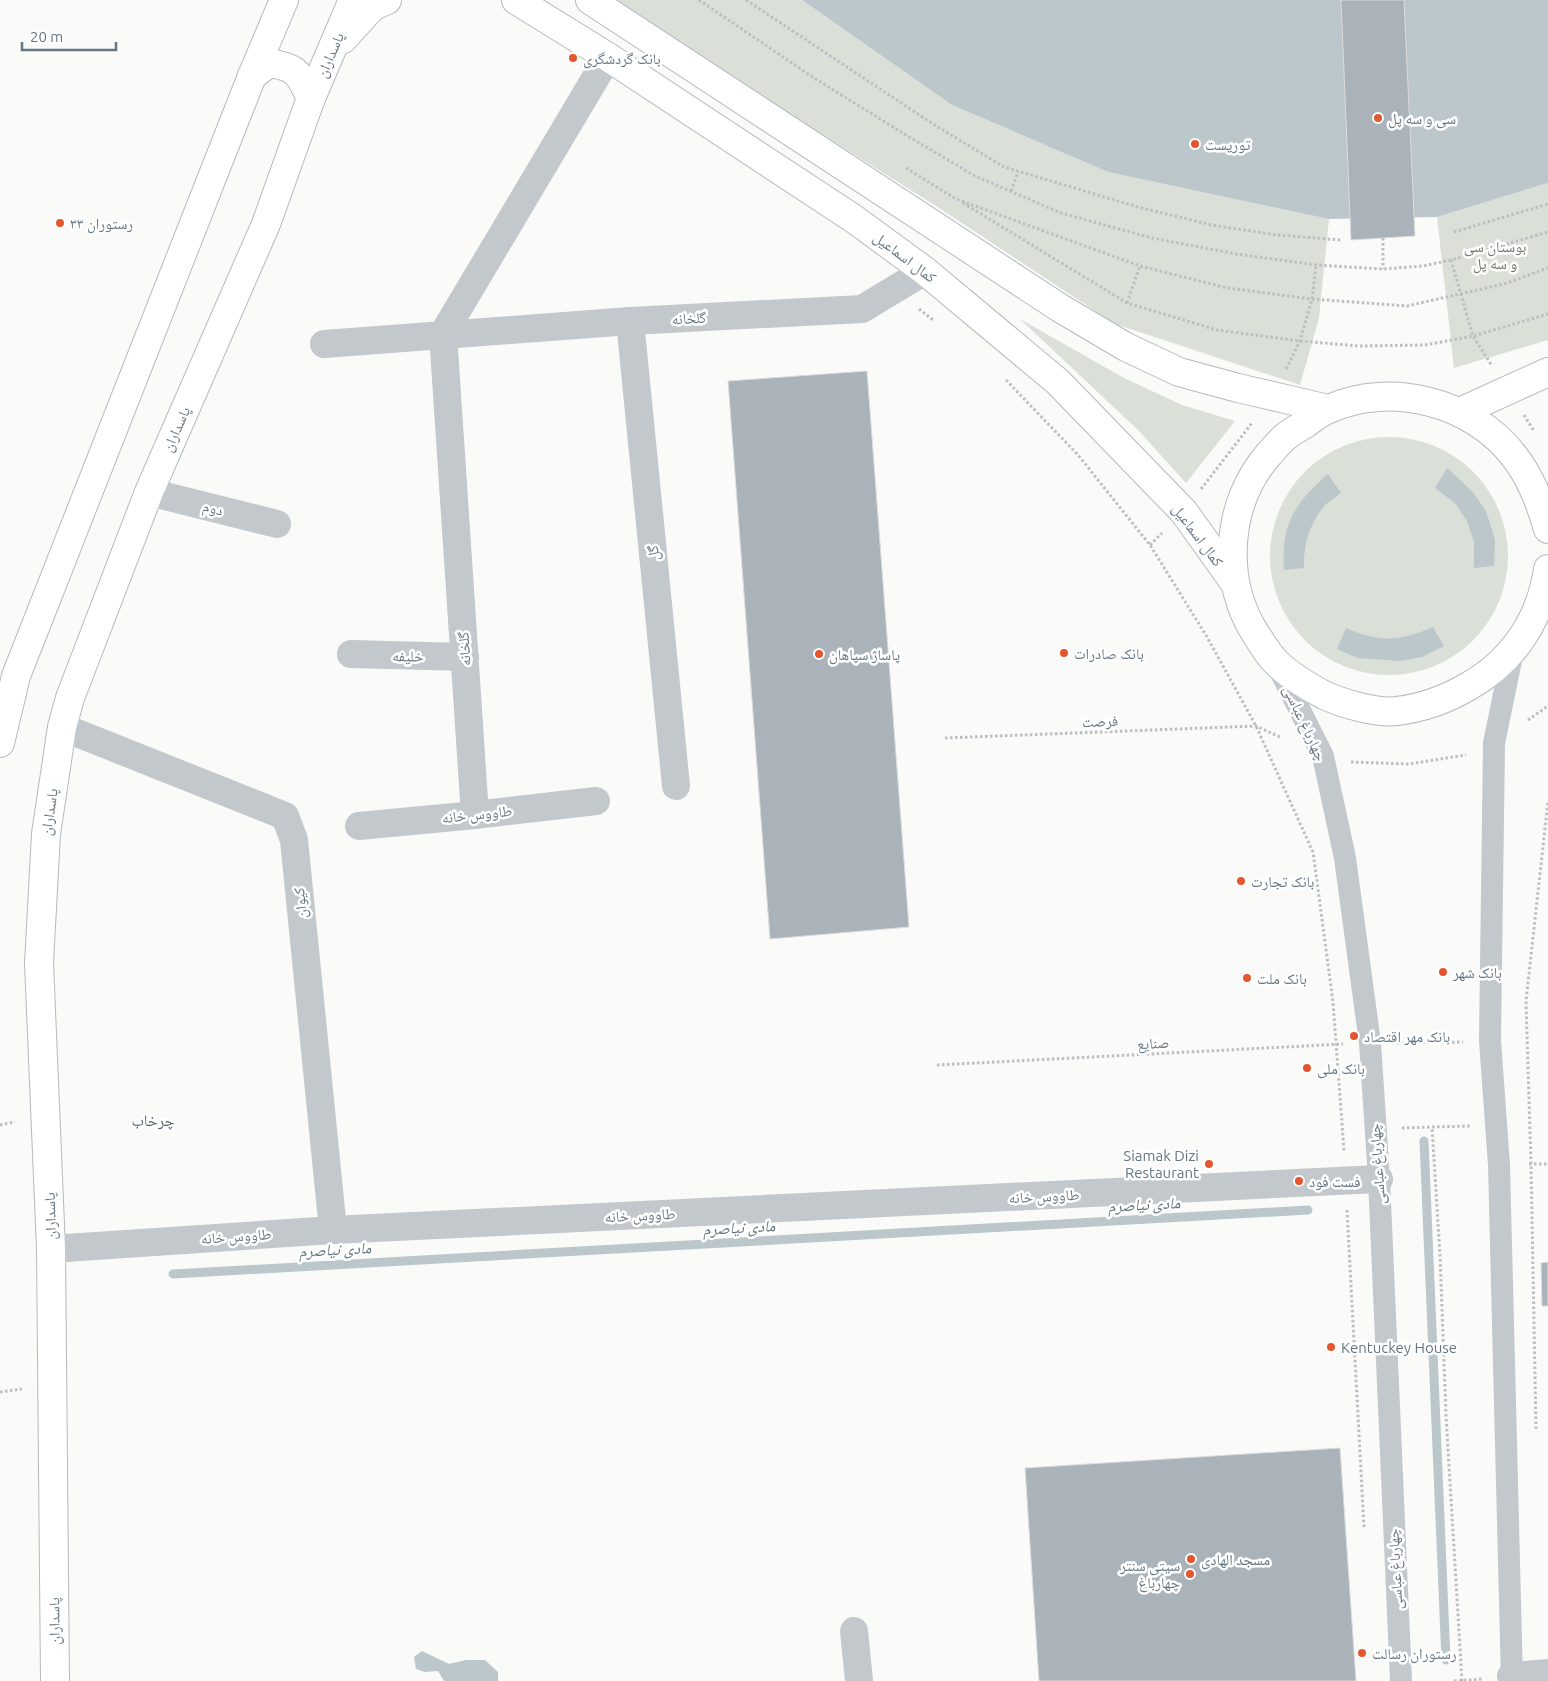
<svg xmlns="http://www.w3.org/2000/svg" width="1548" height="1681" font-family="Ubuntu,'Noto Naskh Arabic',sans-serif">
	<rect width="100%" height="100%" fill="#fafaf8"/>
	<g fill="#dadfd7">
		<path d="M609 0H802L952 105 1108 172 1329 219 1319 318 1300 385 1115 324 936 206Z"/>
		<path d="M1548 183V340L1454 368 1437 217Z"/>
		<path d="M1020 319 1124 378 1182 405 1235 421 1186 483 1139 431Z"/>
		<circle cx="1389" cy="556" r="119"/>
	</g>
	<g fill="#bbc7cb">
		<path d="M802 0H1548V183L1437 217 1329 219 1108 172 952 105Z"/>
		<path d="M1447 468 1472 491 1486 511 1495 540 1494 566 1474 568V542L1467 521 1455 503 1435 488Z"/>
		<path d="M1328 474 1341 493C1336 497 1330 501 1325 505 1310 522 1303 546 1304 568L1284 570C1281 524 1294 504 1328 474Z"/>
		<path d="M1433 627 1444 646 1422 657 1400 661 1358 658 1337 649 1346 628C1379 643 1401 641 1433 627Z"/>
		<path d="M422 1651 449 1664 466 1660H485L498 1672V1681H444L438 1671 425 1672 416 1669 414 1657Z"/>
	</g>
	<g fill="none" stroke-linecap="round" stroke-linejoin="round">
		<g stroke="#bbc7cb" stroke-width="9">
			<path d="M1424 1141 1446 1660"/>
			<path d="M173 1274 1308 1210"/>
		</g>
	</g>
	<g fill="#aab3b9" stroke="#dcdcda">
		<path d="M1341 0H1404L1415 236 1351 240Z"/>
		<path d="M867 371 909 927 770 939 728 381Z"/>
		<path d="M1548 1262V1306H1542L1541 1263Z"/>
		<path d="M1340 1448 1356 1681H1039L1025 1468Z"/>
	</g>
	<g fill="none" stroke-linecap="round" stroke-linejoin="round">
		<defs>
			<g id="primary">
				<path d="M516 0 608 57 854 219 925 271 1058 382 1184 512 1234 582"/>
				<path d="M590 0 1060 308 1126 347 1179 372 1238 388 1328 409"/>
				<path d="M343 39 372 7 387 0"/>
				<path d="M252 76 269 63C299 68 298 73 311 98"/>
				<path d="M1460 412 1548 372"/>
				<path d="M1548 529C1540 502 1531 478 1514 456 1473 402 1390 381 1329 409 1320 412 1312 419 1305 424 1298 428 1291 432 1285 437 1279 442 1274 449 1269 454 1225 504 1221 582 1257 636 1263 645 1269 656 1277 663 1290 676 1307 686 1324 695 1341 703 1378 714 1397 711 1422 708 1447 699 1469 686 1513 661 1541 619 1548 569"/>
				<path d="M0 743 16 676 252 76 284 0"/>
				<path d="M55 1681 51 1249 39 963 46 834 62 727 70 698 149 492 266 224 311 98 353 0"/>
			</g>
		</defs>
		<use href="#primary" stroke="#b5babe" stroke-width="30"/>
		<g stroke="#bbbfc2" stroke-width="3" stroke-dasharray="2.5 2.5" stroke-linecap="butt">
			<path d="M699 0 814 78 901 132 975 176 1061 213 1152 238 1236 254 1316 265 1383 269 1423 266 1451 260 1548 232"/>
			<path d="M746 0 933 124 1004 167 1138 207 1212 225 1277 235 1341 240"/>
			<path d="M906 168 956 199 1140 266 1227 288 1312 299 1407 306 1504 284 1548 268"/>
			<path d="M1011 191 1018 172"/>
			<path d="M963 203 1127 303 1217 330 1300 341 1359 346 1425 345 1473 336 1548 314"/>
			<path d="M1454 232 1548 204"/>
			<path d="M1383 238V269"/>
			<path d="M1451 260 1473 336 1492 366"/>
			<path d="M1127 303 1140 266"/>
			<path d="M919 309 933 320"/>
			<path d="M1286 369 1300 341 1312 299 1316 265"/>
			<path d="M1006 380 1078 455 1150 545 1207 637 1256 726 1313 852 1333 1002 1344 1151"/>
			<path d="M1524 415 1534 431"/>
			<path d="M1201 489 1252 423"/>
			<path d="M1150 545 1162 533"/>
			<path d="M1528 720 1548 706"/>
			<path d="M945 738 1256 726 1282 738"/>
			<path d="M1351 762 1409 764 1466 755"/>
			<path d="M1397 1043 1463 1042"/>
			<path d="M937 1065 1343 1044"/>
			<path d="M0 1125 15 1122"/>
			<path d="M1402 1128 1432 1127"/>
			<path d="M1529 1164H1548"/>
			<path d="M1347 1210 1364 1528"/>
			<path d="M0 1392 22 1389"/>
			<path d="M1536 1429 1531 1164 1526 1001 1548 801"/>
			<path d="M1454 1681 1483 1679"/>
			<path d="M1462 1681 1446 1415 1440 1255 1432 1127 1470 1126"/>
		</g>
		<g stroke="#c3c8cc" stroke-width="22">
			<path d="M1276 663 1323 756 1345 858 1370 1043 1379 1179 1401 1681"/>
			<path d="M1512 1681 1499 1165 1490 1041 1494 743 1513 651"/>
		</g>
		<g stroke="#c3c8cc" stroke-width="28">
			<path d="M630 321 676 786"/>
			<path d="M324 344 630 321 862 309 925 271"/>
			<path d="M149 492 277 524"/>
			<path d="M351 654 465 657"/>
			<path d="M62 727 285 816 294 840 333 1230"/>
			<path d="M475 815 443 334 608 57"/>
			<path d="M359 826 475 815 596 801"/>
			<path d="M51 1249 333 1230 1379 1179"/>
			<path d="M854 1631 859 1681"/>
		</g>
		<path stroke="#c3c8cc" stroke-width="28" d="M1511 1676 1548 1673"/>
		<use href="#primary" stroke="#fff" stroke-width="28"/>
	</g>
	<g fill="#e4572e" stroke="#fff" stroke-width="2">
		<circle cx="573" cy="58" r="5"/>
		<circle cx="1378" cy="118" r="5"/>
		<circle cx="1195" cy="144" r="5"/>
		<circle cx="60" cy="223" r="5"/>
		<circle cx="1064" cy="653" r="5"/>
		<circle cx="819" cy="654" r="5"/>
		<circle cx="1241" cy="881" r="5"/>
		<circle cx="1443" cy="972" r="5"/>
		<circle cx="1247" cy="978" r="5"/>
		<circle cx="1354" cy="1036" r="5"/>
		<circle cx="1307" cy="1068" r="5"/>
		<circle cx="1209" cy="1164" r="5"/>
		<circle cx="1299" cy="1181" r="5"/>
		<circle cx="1331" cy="1347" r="5"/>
		<circle cx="1191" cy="1559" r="5"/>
		<circle cx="1190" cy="1574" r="5"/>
		<circle cx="1362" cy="1653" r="5"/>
	</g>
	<g text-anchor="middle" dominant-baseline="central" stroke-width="5" stroke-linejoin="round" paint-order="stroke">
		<g font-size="15" fill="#657683" stroke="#fff">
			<text transform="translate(330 55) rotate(-67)">پاسداران</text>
			<text transform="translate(905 257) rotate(37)">کمال اسماعیل</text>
			<text transform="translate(689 318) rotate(-3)">گلخانه</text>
			<text transform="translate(176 429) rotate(-66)">پاسداران</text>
			<text transform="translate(213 508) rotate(14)">دوم</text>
			<text transform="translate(1198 535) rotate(53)">کمال اسماعیل</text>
			<text transform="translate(653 553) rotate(-96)">گل</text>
			<text transform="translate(464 649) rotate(-94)">گلخانه</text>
			<text transform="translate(408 656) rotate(1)">خلیفه</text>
			<text transform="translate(1100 721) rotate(-2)">فرصت</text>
			<text transform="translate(1305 723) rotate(65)">چهارباغ عباسی</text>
			<text transform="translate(49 812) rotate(-82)">پاسداران</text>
			<text transform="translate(477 814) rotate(-6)">طاووس خانه</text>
			<text transform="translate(300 903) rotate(-96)">کیوان</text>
			<text transform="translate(1153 1043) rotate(-3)">صنایع</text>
			<text transform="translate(1377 1164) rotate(-94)">چهارباغ عباسی</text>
			<text transform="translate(1044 1196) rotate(-3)">طاووس خانه</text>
			<text transform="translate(640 1215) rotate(-3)">طاووس خانه</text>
			<text transform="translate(50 1216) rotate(-92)">پاسداران</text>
			<text transform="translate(236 1236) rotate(-4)">طاووس خانه</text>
			<text transform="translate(1395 1569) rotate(-93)">چهارباغ عباسی</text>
			<text transform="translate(54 1621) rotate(-91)">پاسداران</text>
		</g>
		<g font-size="15" fill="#657683" stroke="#fff" text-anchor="start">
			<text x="583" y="58">بانک گردشگری</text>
			<text x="1388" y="118">سی و سه پل</text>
			<text x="1205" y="144">توریست</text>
			<text x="70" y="223">رستوران ۳۳</text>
			<text x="1074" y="653">بانک صادرات</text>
			<text x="829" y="654">پاساژ سپاهان</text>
			<text x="1251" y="881">بانک تجارت</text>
			<text x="1453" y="972">بانک شهر</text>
			<text x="1257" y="978">بانک ملت</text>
			<text x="1364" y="1036">بانک مهر اقتصاد</text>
			<text x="1317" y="1068">بانک ملی</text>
			<text x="1199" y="1155" text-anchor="end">Siamak Dizi<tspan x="1199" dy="17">Restaurant</tspan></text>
			<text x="1309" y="1181">فست فود</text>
			<text x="1341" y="1347">Kentuckey House</text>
			<text x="1201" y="1559">مسجد الهادی</text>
			<text x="1180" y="1565" text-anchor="end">سیتی سنتر<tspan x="1180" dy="17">چهارباغ</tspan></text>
			<text x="1372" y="1653">رستوران رسالت</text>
		</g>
		<g font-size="15" fill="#687a64" stroke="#fff">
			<text x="1495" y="246">بوستان سی<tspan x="1495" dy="17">و سه پل</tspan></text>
		</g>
		<g font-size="16" fill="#57646e" stroke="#fff">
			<text x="153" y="1120">چرخاب</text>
		</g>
		<g font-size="16" font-style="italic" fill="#60757c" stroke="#fff">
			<text transform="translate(1144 1204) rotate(-3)">مادی نیاصرم</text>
			<text transform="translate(739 1227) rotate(-3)">مادی نیاصرم</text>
			<text transform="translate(335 1249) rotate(-3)">مادی نیاصرم</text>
		</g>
	</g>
	<path d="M22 42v8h94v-8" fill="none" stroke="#657683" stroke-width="2.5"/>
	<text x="30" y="42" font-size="15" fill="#657683" stroke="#ffffff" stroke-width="4" paint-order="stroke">20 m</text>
</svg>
